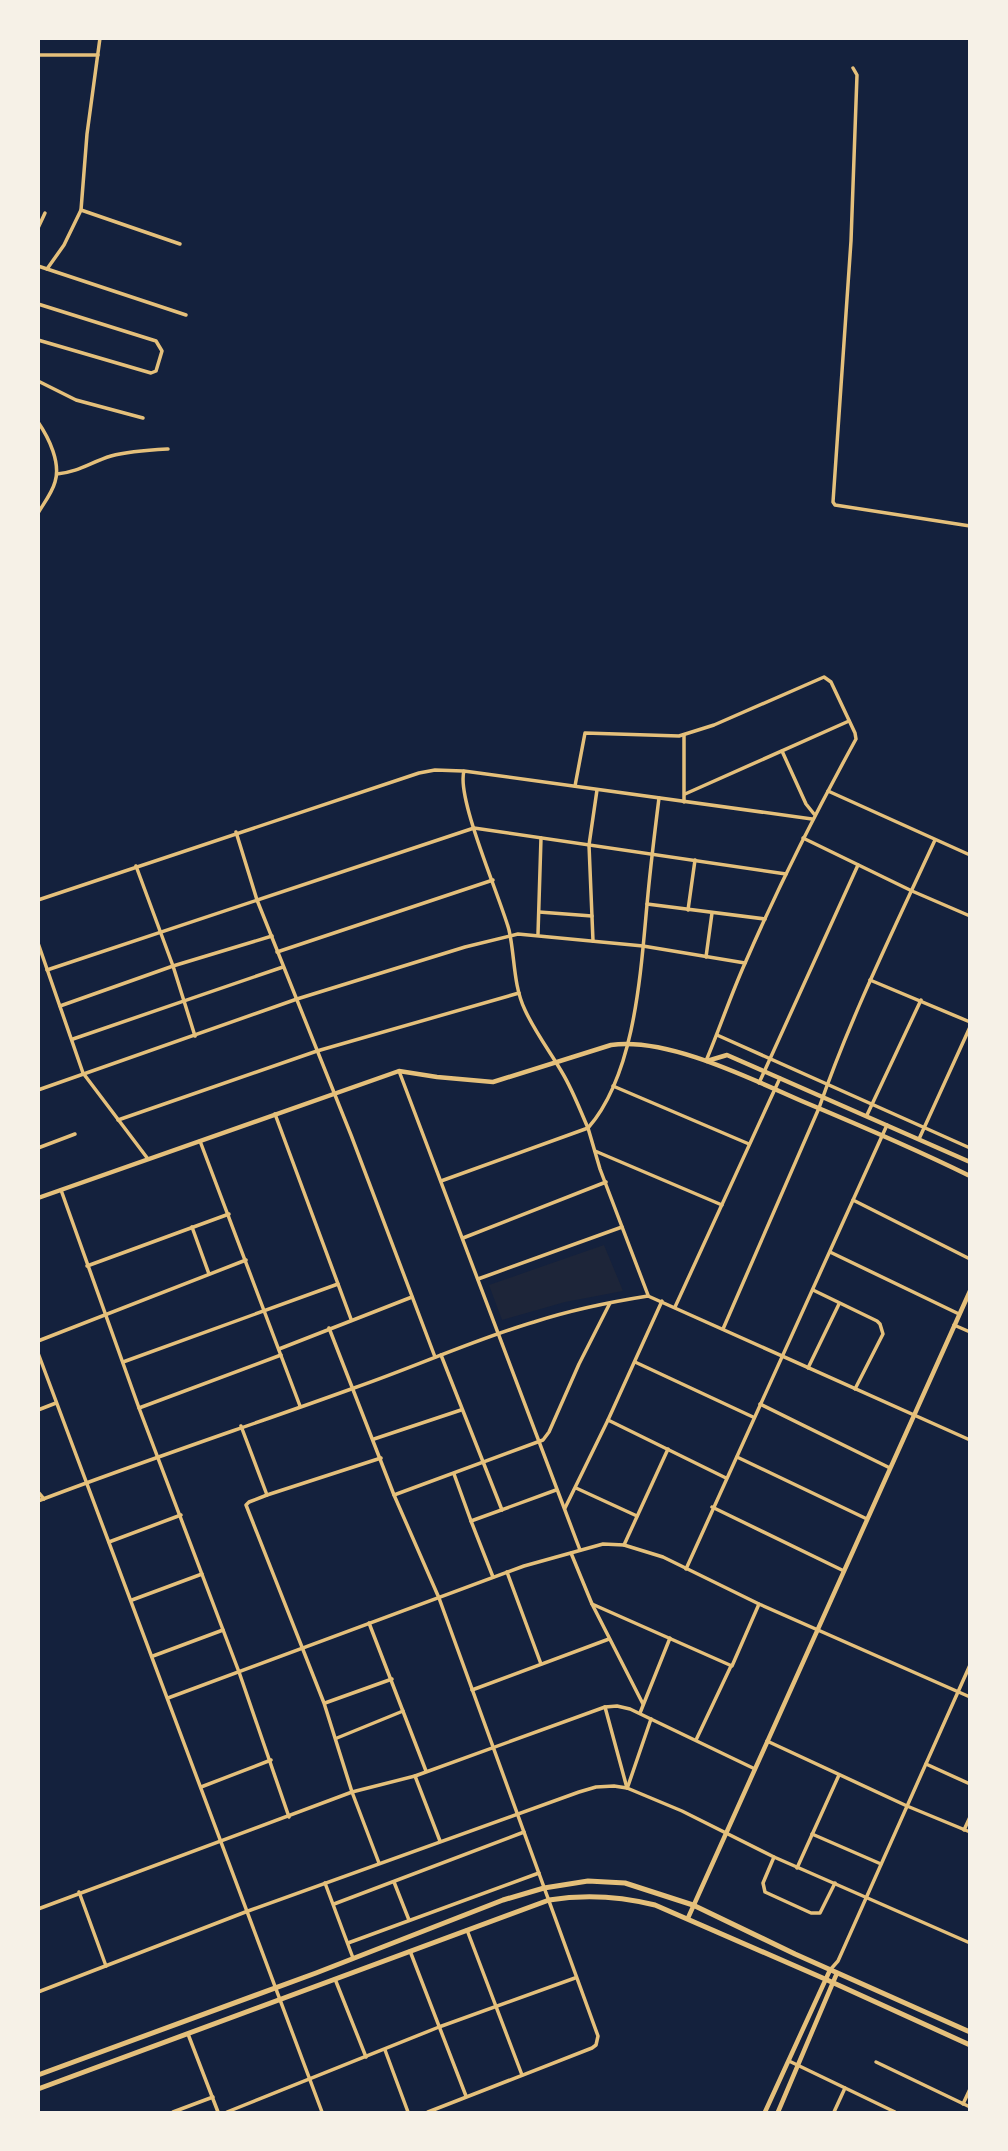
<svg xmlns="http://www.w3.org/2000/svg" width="1008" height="2151" font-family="Bitter,serif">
	<rect width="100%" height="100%" fill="#14213d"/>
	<path fill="#1d2539" d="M604 1245 623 1291 565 1302 502 1320 489 1285Z"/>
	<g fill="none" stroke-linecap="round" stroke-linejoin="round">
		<g stroke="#e5c07b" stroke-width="3.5">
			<path d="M38 55H98"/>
			<path d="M853 68 857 75 851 241 833 502 835 505 970 526"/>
			<path d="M81 210 180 244"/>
			<path d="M38 228 45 213"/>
			<path d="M38 266 186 315"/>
			<path d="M47 269 64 245 81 210 87 134 100 38"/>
			<path d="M38 304 156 341 162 351 156 371 151 373 38 340"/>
			<path d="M38 381 76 400 143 418"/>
			<path d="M38 422C49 438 61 463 55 482 52 493 44 503 38 513"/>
			<path d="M57 474C79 472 91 462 111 456 129 451 149 450 168 449"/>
			<path d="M684 735V802"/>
			<path d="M782 751 806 804 814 814"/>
			<path d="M575 786 585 733 679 736 714 725 824 677 831 682 855 733 856 739C816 812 779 885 746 961 731 994 720 1028 706 1061"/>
			<path d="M828 791 970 855"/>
			<path d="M685 794 849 721"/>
			<path d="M236 832 257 900 351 1135 435 1357"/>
			<path d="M803 838 912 891 970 916"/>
			<path d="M136 866 173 966 195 1036"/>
			<path d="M38 900 419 773 435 770 463 771"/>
			<path d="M647 904 765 919"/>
			<path d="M688 910 695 860"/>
			<path d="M539 912 592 916"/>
			<path d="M538 934 541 838"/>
			<path d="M593 941 589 845 597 790"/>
			<path d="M38 943 83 1073 148 1159"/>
			<path d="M277 952 493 880"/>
			<path d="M706 957 712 913"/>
			<path d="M47 970 474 828 786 874"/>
			<path d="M870 980 970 1022"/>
			<path d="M60 1006 173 966 272 936"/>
			<path d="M717 1035 970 1148"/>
			<path d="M73 1039 283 967"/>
			<path d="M399 1071 580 1550"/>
			<path d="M759 1083 858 865"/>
			<path d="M613 1086 749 1144"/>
			<path d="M38 1090 297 999 465 947 518 934 643 946 745 963"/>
			<path d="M275 1114 351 1319"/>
			<path d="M867 1115 921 1000"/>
			<path d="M118 1120 317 1051 519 993"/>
			<path d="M919 1139 970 1027"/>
			<path d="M200 1141 300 1406"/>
			<path d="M38 1148 75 1134"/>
			<path d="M595 1151 722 1205"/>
			<path d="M441 1181 588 1128C580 1110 573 1091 563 1074 551 1053 535 1032 525 1010 513 985 515 956 509 930 500 897 456 798 464 771L812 819"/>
			<path d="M61 1190 139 1408 239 1672 289 1817"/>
			<path d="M853 1200 970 1259"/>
			<path d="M192 1227 209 1274"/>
			<path d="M463 1238 606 1182"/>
			<path d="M830 1252 959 1314"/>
			<path d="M87 1266 229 1214"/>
			<path d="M478 1279 622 1227"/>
			<path d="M813 1290 877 1321 880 1324 883 1334 855 1389"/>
			<path d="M648 1295 600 1169 588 1128C637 1072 641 965 648 894 651 862 655 830 659 798"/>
			<path d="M675 1307 780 1078"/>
			<path d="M954 1325 970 1332"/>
			<path d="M329 1328 394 1495 439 1598 598 2036 596 2045 592 2048 428 2112"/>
			<path d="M723 1329 819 1108C851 1016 894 929 935 840"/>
			<path d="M38 1341 246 1260"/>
			<path d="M279 1349 412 1297"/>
			<path d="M38 1353 322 2112"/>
			<path d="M441 1355 502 1510"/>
			<path d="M123 1362 338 1284"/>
			<path d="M635 1362 753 1417"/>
			<path d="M808 1368 839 1304"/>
			<path d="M760 1404 890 1468"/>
			<path d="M139 1408 281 1355"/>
			<path d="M38 1410 56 1403"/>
			<path d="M608 1420 726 1478"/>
			<path d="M241 1426 267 1495"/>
			<path d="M374 1439 461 1410"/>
			<path d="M737 1457 867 1519"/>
			<path d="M454 1474 471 1521 556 1490"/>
			<path d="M576 1488 637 1516"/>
			<path d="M38 1492 44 1499"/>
			<path d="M394 1495 543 1440 549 1432 579 1364 610 1303"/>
			<path d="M38 1501C143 1461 249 1426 354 1388 415 1367 473 1340 534 1322 571 1310 610 1302 648 1296L970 1440"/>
			<path d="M712 1507 844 1571"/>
			<path d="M565 1508 608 1420 662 1301"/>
			<path d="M471 1521 493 1577"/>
			<path d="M109 1542 181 1515"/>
			<path d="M624 1545 668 1449"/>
			<path d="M571 1553 592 1604 643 1704"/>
			<path d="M686 1569 887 1125"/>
			<path d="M507 1572 541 1664"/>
			<path d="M132 1600 202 1574"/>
			<path d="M592 1604 732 1666 759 1604"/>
			<path d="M369 1623 426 1771"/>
			<path d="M153 1656 223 1630"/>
			<path d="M472 1690 609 1639"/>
			<path d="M168 1698 524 1566 603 1544 624 1545 663 1557 759 1604 970 1697"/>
			<path d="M325 1703 392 1679"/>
			<path d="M605 1707 627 1788"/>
			<path d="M640 1713 670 1638"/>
			<path d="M337 1738 403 1711"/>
			<path d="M696 1740 731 1666"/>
			<path d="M767 1741 907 1806 970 1832"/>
			<path d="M926 1764 970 1784"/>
			<path d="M415 1776 440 1841"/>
			<path d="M628 1786 651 1719"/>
			<path d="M201 1787 271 1760"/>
			<path d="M964 1830 970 1817"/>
			<path d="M812 1834 881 1864"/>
			<path d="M774 1857 763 1883 765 1892 811 1913H820L835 1883"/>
			<path d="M379 1863 352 1792 324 1703 246 1505 249 1502 267 1495 381 1458"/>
			<path d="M797 1868 839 1775"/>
			<path d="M394 1882 409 1920"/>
			<path d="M325 1883 353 1958"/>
			<path d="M79 1892 106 1966"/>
			<path d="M334 1904 524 1832"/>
			<path d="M38 1909 352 1792 415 1776 605 1707 617 1706 630 1709 755 1769"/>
			<path d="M467 1930 522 2075"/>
			<path d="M348 1943 539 1873"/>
			<path d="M410 1951 466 2096"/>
			<path d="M830 1970 838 1961 970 1665"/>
			<path d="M335 1979 366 2057"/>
			<path d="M38 1992 248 1911 579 1792 596 1787 614 1786 627 1788 682 1811 774 1857 970 1943"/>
			<path d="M188 2034 218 2112"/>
			<path d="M385 2050 408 2112"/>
			<path d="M789 2061 895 2112"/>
			<path d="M876 2062 970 2107"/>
			<path d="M963 2104 970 2089"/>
			<path d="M173 2112 213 2097"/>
			<path d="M227 2112 439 2027 575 1978"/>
			<path d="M834 2112 845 2088"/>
		</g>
		<g stroke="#e5c07b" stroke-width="4.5">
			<path d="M707 1061 727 1055 970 1162"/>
			<path d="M38 1198 399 1071 437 1077 493 1082 611 1045C668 1037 751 1079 804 1102 859 1125 915 1149 970 1176"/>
			<path d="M688 1918 970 1291"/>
			<path d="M765 2112 830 1970"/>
			<path d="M778 2112 837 1973"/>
		</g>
		<g stroke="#e5c07b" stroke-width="5">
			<path d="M38 2075 316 1973 503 1900 544 1888 588 1881 625 1883 693 1905 795 1954 970 2032"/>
			<path d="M38 2089 549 1900C585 1894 619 1896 655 1905L825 1979 970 2045"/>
		</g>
	</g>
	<rect width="1008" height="2151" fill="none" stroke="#f6f1e7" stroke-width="80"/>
</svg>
